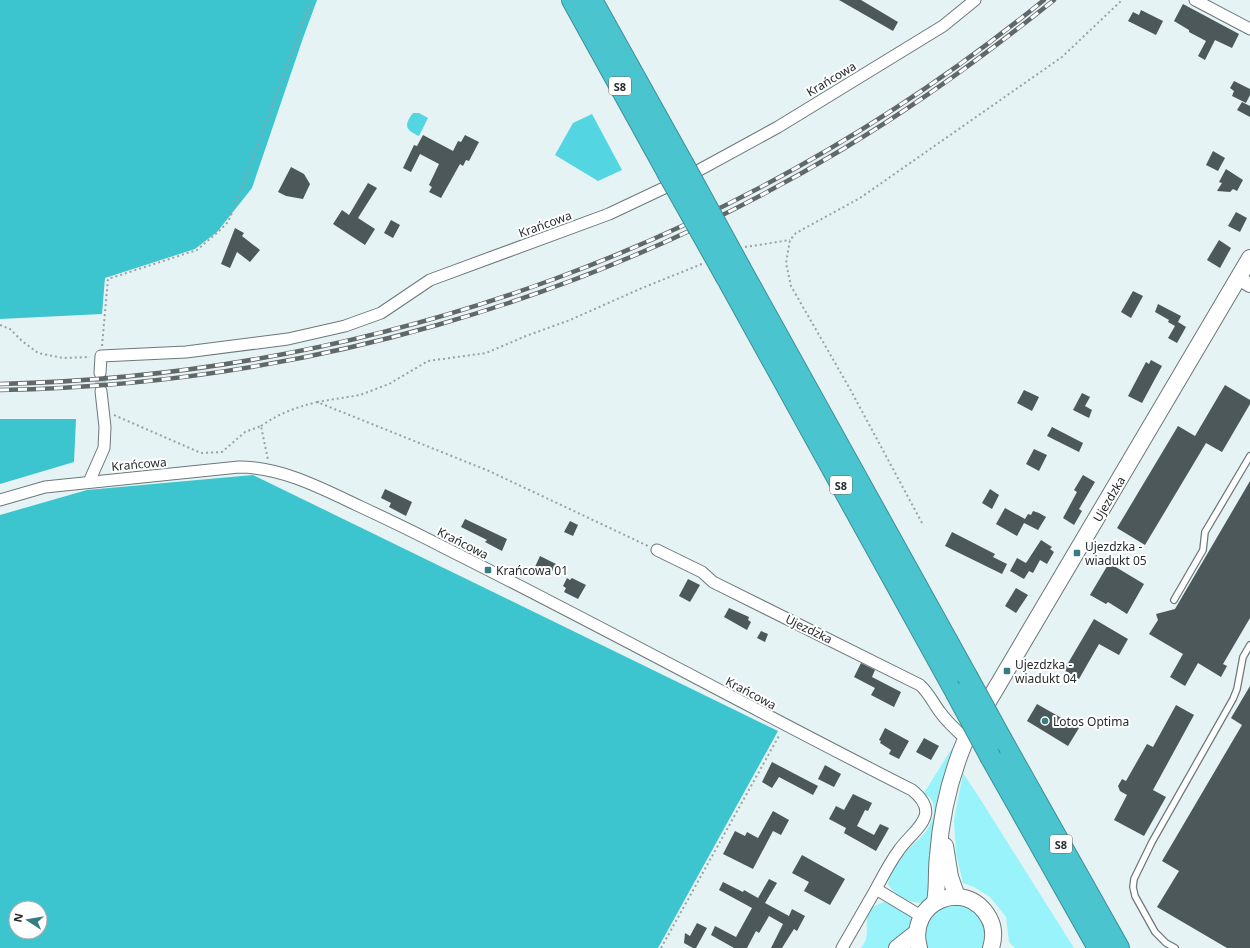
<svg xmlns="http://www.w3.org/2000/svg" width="1250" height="948" font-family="'Noto Sans',sans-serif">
	<rect width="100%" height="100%" fill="#e5f3f4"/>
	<g fill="#98f3fb">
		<path d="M954 745C949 761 943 776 939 792 932 826 932 863 929 898L920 903C908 902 894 895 888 884 891 872 898 862 906 852 910 846 917 842 922 836 930 828 939 810 931 799 930 797 926 795 924 793Z"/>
		<path d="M963 773 977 794 1074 948H1015L1009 942 1006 917 990 897 974 887 963 883 956 853 954 820Z"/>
		<path d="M884 902C891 905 903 909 909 915 918 926 900 945 889 948 881 948 870 948 861 948 863 945 865 942 866 939 870 923 859 910 884 902Z"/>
		<path d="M959 905C980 912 989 926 982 948H928C920 932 929 912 946 906 950 905 954 905 959 905Z"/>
	</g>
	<g fill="#3cc4cf" fill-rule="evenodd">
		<path d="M0 0H317L303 38 252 188 217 232 195 249 105 278 102 314 0 319Z"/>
		<path d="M0 419H76L74 462 0 484Z"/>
		<path d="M253 475 778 731 658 948H0V515L87 490ZM16 908H40V932H16Z"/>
	</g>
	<g fill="#53d6e1">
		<path d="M413 113H419L428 118 419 136C406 130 403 126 413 113Z"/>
		<path d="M592 114 622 170 598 181 555 155 573 123Z"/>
	</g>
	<g fill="#4c5859">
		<path d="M839 0H861L898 22 893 31Z"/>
		<path d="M1183 4 1239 34 1232 48 1215 40 1205 60 1198 56 1206 41 1189 32V30L1174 21Z"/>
		<path d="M1141 10 1163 21 1156 35 1128 21 1133 12 1139 15Z"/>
		<path d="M1234 81 1250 89V95L1246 103 1232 96 1234 91 1230 88Z"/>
		<path d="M1242 102 1250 106V117L1237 110Z"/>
		<path d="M423 135 453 151 458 141 461 142 465 135 479 142 469 161 466 160 463 166 460 164 441 198 429 192 432 187 429 185 439 164 420 154 411 172 403 168 414 145 417 146Z"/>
		<path d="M1213 151 1225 158 1218 171 1206 165Z"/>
		<path d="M291 167 304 174 310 184 303 199 286 196 278 192Z"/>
		<path d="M1226 169 1243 180 1237 191 1233 189 1230 192 1217 191 1222 183 1219 182Z"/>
		<path d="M368 183 377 188 358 218 375 229 365 245 333 224 342 210 349 215Z"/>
		<path d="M1236 212 1247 218 1240 232 1228 226Z"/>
		<path d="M391 220 400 225 393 238 384 233Z"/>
		<path d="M235 228 244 233 242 236 260 250 250 262 237 252 230 268 221 264Z"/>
		<path d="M1219 240 1231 248 1220 268 1207 260Z"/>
		<path d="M1133 291 1143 296 1131 318 1121 312Z"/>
		<path d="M1158 304 1181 316 1178 322 1186 327 1177 343 1168 338 1175 326 1168 322 1169 320 1155 312Z"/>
		<path d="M1151 360 1162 366 1142 403 1128 396 1146 362 1149 364Z"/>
		<path d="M1225 385 1250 400V404L1222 452 1206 443 1145 545 1117 528 1178 426 1195 436Z"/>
		<path d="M1024 390 1039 397 1032 411 1017 403Z"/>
		<path d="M1082 393 1090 397 1085 406 1092 410 1089 418 1073 410Z"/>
		<path d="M1052 427 1083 443 1079 452 1047 436Z"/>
		<path d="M1034 449 1047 455 1039 471 1026 464Z"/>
		<path d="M1083 475 1095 482 1079 509 1082 511 1074 525 1063 518 1077 492 1074 490Z"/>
		<path d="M1250 481V618L1223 664 1227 666 1221 677 1198 663 1185 686 1170 677 1183 654 1149 634 1158 620 1156 614 1175 609Z"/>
		<path d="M385 489 412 502 406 516 389 507 391 503 381 498Z"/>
		<path d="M990 489 999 495 992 509 982 503Z"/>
		<path d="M1005 508 1025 519 1028 514 1031 515 1033 511 1039 513 1046 517 1038 530 1024 523 1017 536 996 524Z"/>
		<path d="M465 519 507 539 502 551 485 542 487 540 461 527Z"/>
		<path d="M570 521 578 525 573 536 564 532Z"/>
		<path d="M952 532 995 554 993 557 1007 564 1002 574 945 546Z"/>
		<path d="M1041 540 1052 547 1050 549 1054 552 1047 564 1040 560 1033 573 1029 571 1024 579 1010 571 1017 558 1026 563Z"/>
		<path d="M540 556 556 564 549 577 534 569Z"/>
		<path d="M1109 563 1144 584 1127 614 1108 602 1106 604 1090 595Z"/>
		<path d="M567 578 570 580 572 578 586 585 578 599 564 592 566 588 563 586Z"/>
		<path d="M688 579 700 585 690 602 679 596Z"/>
		<path d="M1016 588 1028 595 1016 613 1005 606Z"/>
		<path d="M729 608 749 617 748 620 751 622 747 630 724 617Z"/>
		<path d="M1094 619 1128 639 1119 655 1099 644 1079 679 1064 670Z"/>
		<path d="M761 631 768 634 765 642 757 638Z"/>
		<path d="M861 663 875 670 872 677 901 692 894 707 871 695 875 688 854 677Z"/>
		<path d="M1250 686V948H1227L1157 907 1179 871 1162 861 1242 725 1231 718Z"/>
		<path d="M1037 704 1079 728 1068 746 1027 721Z"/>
		<path d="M1176 705 1194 715 1153 790 1166 797 1144 836 1114 820 1127 795 1120 791 1118 786 1122 779 1126 781 1147 744 1153 747Z"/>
		<path d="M885 728 909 741 899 759 889 754 891 750 880 743 881 741 879 740Z"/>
		<path d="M924 738 939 746 931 760 916 752Z"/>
		<path d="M772 762 818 786 813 795 779 777 772 788 762 782Z"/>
		<path d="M825 765 841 774 834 787 818 779Z"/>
		<path d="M853 794 872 803 868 811 865 810 857 826 874 835 880 824 889 828 876 851 844 833 846 828 829 819 836 806 844 810Z"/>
		<path d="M773 811 789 820 781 835 773 831 753 869 723 854 735 831 745 836 747 832 758 838Z"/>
		<path d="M802 855 845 879 830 905 804 891 809 882 792 873Z"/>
		<path d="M769 879 777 883 765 903 789 916 792 909 805 916 797 931 794 929 782 948H771L783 924 769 916 759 933 756 931 747 948H734L711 935 715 926 736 937 752 908 719 890 723 882 743 892 744 890 758 898Z"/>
		<path d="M697 923 707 928 696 948H693L684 943 685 933 690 936Z"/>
	</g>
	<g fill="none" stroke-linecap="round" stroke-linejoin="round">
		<path stroke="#bfcbcc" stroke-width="11" stroke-dasharray="11 5.5" stroke-linecap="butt" d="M100 373 101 391"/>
		<defs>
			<g id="service">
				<path d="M1174 600 1203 550 1205 532 1250 456"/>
				<path d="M1175 948 1166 943 1155 932 1135 896 1133 887 1134 879 1152 842 1233 699 1237 689 1243 657 1250 645"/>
			</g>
			<g id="minor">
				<path d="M1195 0 1250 29"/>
				<path d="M100 373 101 356 186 352 288 339 345 326 381 313 430 280 609 214 681 180 778 127 943 26 975 0"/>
				<path d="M89 482 104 448 105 427 101 391"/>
				<path d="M0 500 45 487 239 467C281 467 321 488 359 506 389 520 418 534 447 549 603 627 756 711 912 790 943 815 914 829 899 850 890 862 883 876 876 889L921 916"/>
				<path d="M657 550 702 572 713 582 920 685C929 693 933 703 940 712 947 722 957 731 966 739"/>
				<path d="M842 948 876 889"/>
			</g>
			<path id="tertiary" d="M1238 278 1250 285"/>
			<g id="secondary">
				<path d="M945 846 950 877 957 897"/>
				<path d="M935 902C938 887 936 871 938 856 941 815 950 776 966 739L1250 258"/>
				<path d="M897 948 916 933"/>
				<path d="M919 948C906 902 966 876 989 918 994 927 994 938 991 948"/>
			</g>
			<g id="motorway">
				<path d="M572 0 667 172"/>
				<path d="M592 0 683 163"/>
				<path d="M741 269 967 676"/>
				<path d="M726 277 956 693"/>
				<path d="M1002 740 1119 948"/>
				<path d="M991 758 1098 948"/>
			</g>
		</defs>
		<use href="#service" stroke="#6c7879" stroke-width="8"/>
		<use href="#minor" stroke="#6c7879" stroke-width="13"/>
		<use href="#tertiary" stroke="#6c7879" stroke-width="16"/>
		<use href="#secondary" stroke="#6c7879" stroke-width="18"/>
		<use href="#motorway" stroke="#3e8f96" stroke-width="22"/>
		<g stroke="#98a2a3" stroke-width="2" stroke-dasharray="2 3" stroke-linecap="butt">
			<path d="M745 247 790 240"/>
			<path d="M0 325 10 329 22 341 38 353 63 358 90 357"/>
			<path d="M102 346 108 279 197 250 219 231 228 222 238 199 311 0"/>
			<path d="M317 402 360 395 389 384 428 361 486 353 526 336 570 320 642 288 702 264"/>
			<path d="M114 415 201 453 222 452 245 432 261 426 268 460"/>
			<path d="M261 426C280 413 294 408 317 402L489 471 648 546"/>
			<path d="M922 523 850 389 791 286 786 263 790 240 796 233 860 198 1062 57 1122 0"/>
			<path d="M661 948 780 734"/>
		</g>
		<use href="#service" stroke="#fff" stroke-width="5.5"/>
		<use href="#minor" stroke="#fff" stroke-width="11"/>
		<use href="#tertiary" stroke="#fff" stroke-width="14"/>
		<use href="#secondary" stroke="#fff" stroke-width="16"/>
		<use href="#motorway" stroke="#4ac5cf" stroke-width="20"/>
		<defs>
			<g id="rail">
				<path d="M0 384C383 375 747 241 1044 0"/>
				<path d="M0 390C296 385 589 302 843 149 917 105 987 54 1054 0"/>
			</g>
		</defs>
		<use href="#rail" stroke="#616869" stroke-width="4.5"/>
		<use href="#rail" stroke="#fff" stroke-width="3" stroke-dasharray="9" stroke-linecap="butt"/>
		<defs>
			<g id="motorway-bridge">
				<path d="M683 163 741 269"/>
				<path d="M667 172 726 277"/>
				<path d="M967 676 1002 740"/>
				<path d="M956 693 991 758"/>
			</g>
		</defs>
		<use href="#motorway-bridge" stroke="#3e8f96" stroke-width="22" stroke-linecap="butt"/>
		<use href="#motorway-bridge" stroke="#4ac5cf" stroke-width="20"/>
	</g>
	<g fill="#357d84" stroke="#fff" stroke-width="1.5">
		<rect x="1073" y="549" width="8" height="8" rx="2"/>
		<rect x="484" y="566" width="8" height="8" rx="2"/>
		<rect x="1003" y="667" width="8" height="8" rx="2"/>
		<circle cx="1045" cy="721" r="4"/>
	</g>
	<g text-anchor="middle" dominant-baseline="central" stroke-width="4" stroke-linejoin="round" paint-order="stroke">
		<g fill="#fff" stroke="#686b6b" stroke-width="1">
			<rect x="609" y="77" width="22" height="18" rx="3"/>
			<rect x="830" y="476" width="22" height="18" rx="3"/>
			<rect x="1050" y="835" width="22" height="18" rx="3"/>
		</g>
		<g font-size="11" font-weight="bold" fill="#272c2c">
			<text x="620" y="86">S8</text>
			<text x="841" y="485">S8</text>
			<text x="1061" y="844">S8</text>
		</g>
		<g font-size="12" fill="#272c2c" stroke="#fff">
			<text transform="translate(831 79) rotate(-31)">Krańcowa</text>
			<text transform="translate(545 224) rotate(-20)">Krańcowa</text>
			<text transform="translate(139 464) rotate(-5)">Krańcowa</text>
			<text transform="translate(1109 499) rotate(-59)">Ujezdzka</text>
			<text transform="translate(463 543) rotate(27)">Krańcowa</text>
			<text transform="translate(809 629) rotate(26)">Ujezdzka</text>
			<text transform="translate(751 693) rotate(28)">Krańcowa</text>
		</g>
		<g font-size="12" fill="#272c2c" stroke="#fff" text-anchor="start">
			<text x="1085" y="546">Ujezdzka -<tspan x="1085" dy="14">wiadukt 05</tspan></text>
			<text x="496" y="570">Krańcowa 01</text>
			<text x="1015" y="664">Ujezdzka -<tspan x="1015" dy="14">wiadukt 04</tspan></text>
			<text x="1053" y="721">Lotos Optima</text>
		</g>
	</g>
	<g transform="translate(28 920) rotate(282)"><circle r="19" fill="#ffffff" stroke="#a9abab"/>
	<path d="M0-3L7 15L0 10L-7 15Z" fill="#357d84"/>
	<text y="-6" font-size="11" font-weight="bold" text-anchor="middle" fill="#272c2c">N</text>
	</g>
</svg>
